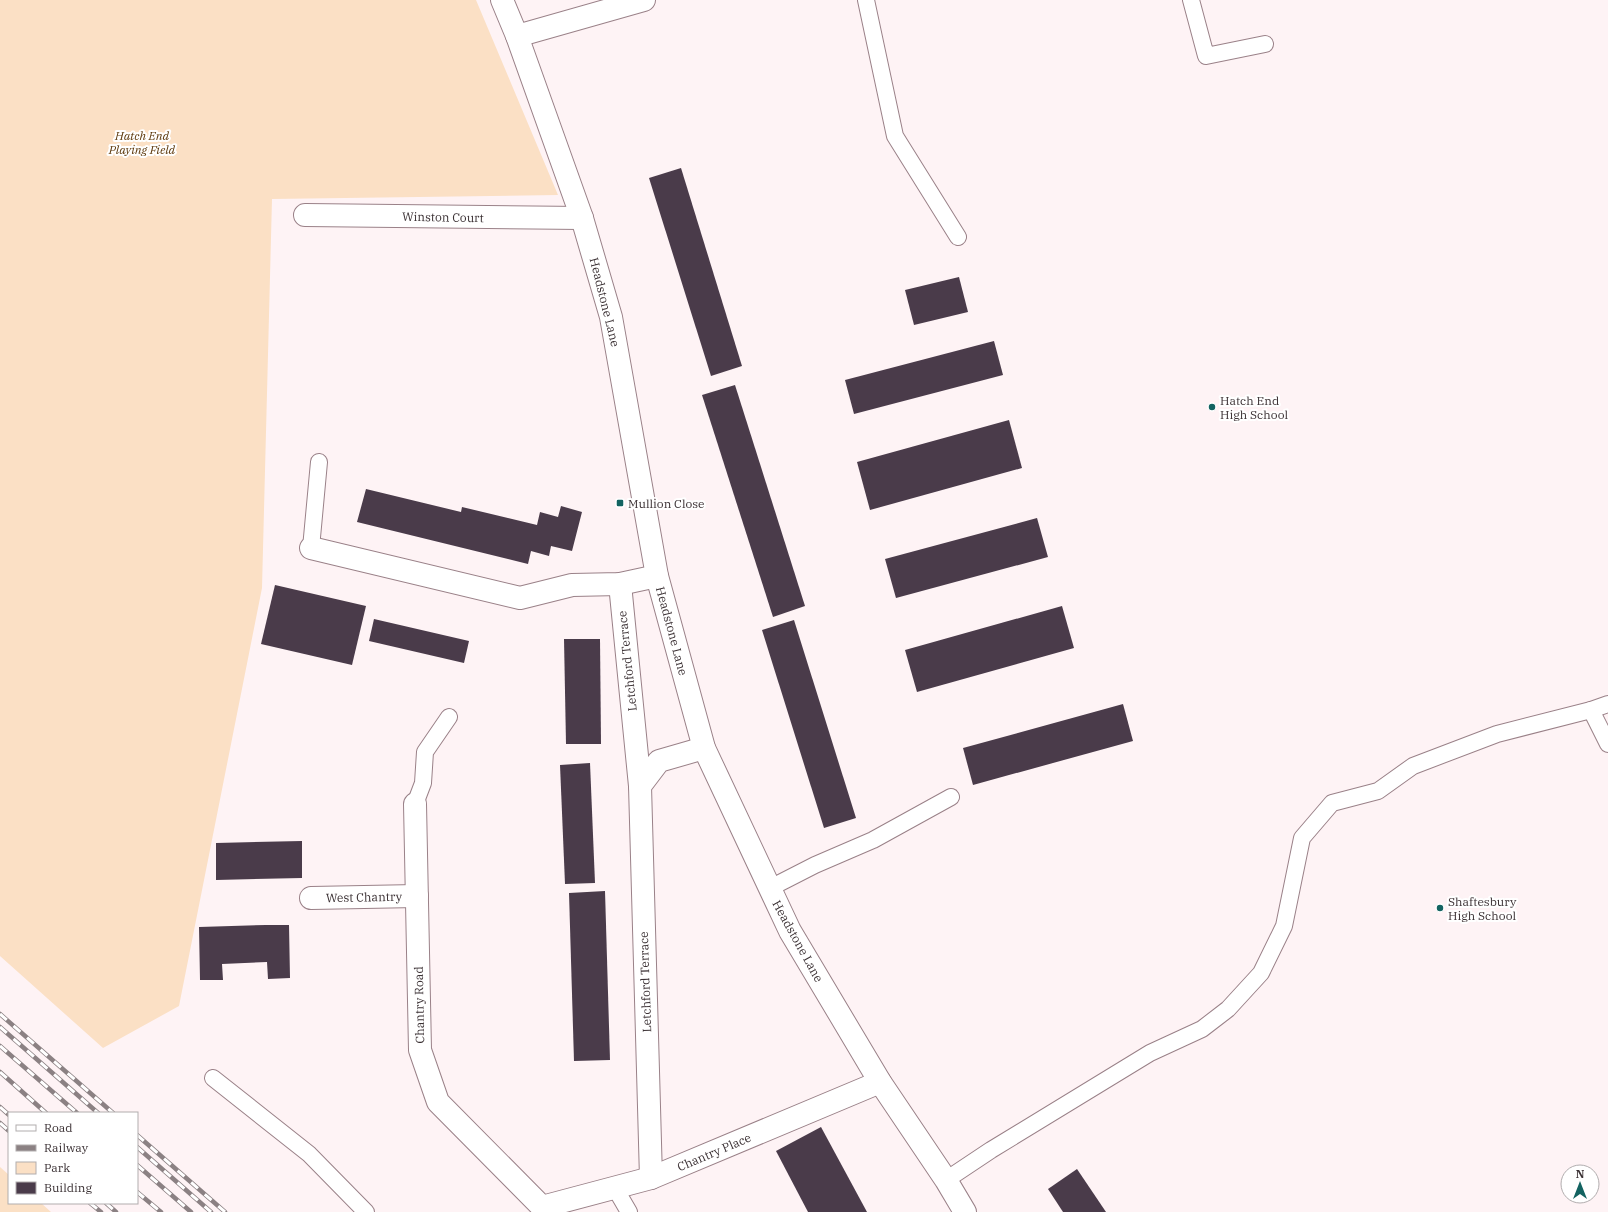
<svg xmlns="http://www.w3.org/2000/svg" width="1608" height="1212" font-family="'IBM Plex Serif',serif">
	<rect width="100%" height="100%" fill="#fef3f5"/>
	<g fill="#fbe0c5">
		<path d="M0 0H476L558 195 272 199 262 588 179 1006 103 1048 0 956Z"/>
		<path d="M0 1167 9 1175V1203H41L51 1212H0Z"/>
	</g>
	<g fill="#4a3b4a">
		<path d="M681 168 742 366 711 376 649 178Z"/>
		<path d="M959 277 968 312 914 325 905 290Z"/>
		<path d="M994 341 1003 375 854 414 845 380Z"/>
		<path d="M735 385 805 606 773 617 702 395Z"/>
		<path d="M1009 420 1022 468 870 510 857 462Z"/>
		<path d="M366 489 461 512 462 507 537 525 540 512 558 517 561 506 582 512 572 551 551 546 549 556 531 551 528 564 357 522Z"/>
		<path d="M1037 518 1048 557 896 598 885 559Z"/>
		<path d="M275 585 366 606 352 665 261 644Z"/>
		<path d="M1062 606 1074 648 917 692 905 650Z"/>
		<path d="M374 619 469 641 464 663 369 641Z"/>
		<path d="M794 620 856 818 824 828 762 630Z"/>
		<path d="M564 639H600L601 744H566Z"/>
		<path d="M1123 704 1133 741 973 785 963 748Z"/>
		<path d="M590 763 595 883 565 884 560 765Z"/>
		<path d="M302 841V878L216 880V843Z"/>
		<path d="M605 891 610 1060 574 1061 569 893Z"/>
		<path d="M266 925H289L290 978 268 979 267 962 222 964 223 980H200L199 927Z"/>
		<path d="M821 1127 867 1212H808L776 1151Z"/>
		<path d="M1077 1169 1106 1212H1063L1048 1189Z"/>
	</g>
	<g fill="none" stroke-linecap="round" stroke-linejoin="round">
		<defs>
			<g id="service">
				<path d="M866 0 895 136 958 237"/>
				<path d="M1191 0 1206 56 1265 44"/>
				<path d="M311 548 319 462"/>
				<path d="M1591 710 1608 744"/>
				<path d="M415 804 423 783 425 752 449 717"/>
				<path d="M770 888 815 865 873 840 951 797"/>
				<path d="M213 1078 309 1154 366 1212"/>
				<path d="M946 1180 991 1150 1150 1053 1202 1029 1228 1009 1261 973 1284 926 1302 838 1332 803 1378 791 1413 766 1497 734 1591 710 1608 704"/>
				<path d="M615 1188 629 1212"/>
			</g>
			<g id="minor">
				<path d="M517 36 644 0"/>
				<path d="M305 215 582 218"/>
				<path d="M311 548 520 598 572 585 620 584 657 576"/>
				<path d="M620 584 640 786"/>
				<path d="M415 804 420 1050 438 1102 542 1207 651 1178 880 1082"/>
				<path d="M311 898 417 896"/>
				<path d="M651 1178 640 786 659 761 704 748"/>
			</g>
			<path id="tertiary" d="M502 0 517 36 582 218 611 317 657 576 704 748 790 931 880 1082 946 1180 965 1212"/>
		</defs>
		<use href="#service" stroke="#9a8188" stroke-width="18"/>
		<use href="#minor" stroke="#9a8188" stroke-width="24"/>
		<use href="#tertiary" stroke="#9a8188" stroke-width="24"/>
		<use href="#service" stroke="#fff" stroke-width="16"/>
		<use href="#minor" stroke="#fff" stroke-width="22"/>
		<use href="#tertiary" stroke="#fff" stroke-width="22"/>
		<defs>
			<g id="rail">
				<path d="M0 1014 113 1113"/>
				<path d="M0 1027 98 1113"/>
				<path d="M0 1046 77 1113"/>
				<path d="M0 1072 46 1113"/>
				<path d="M0 1107 9 1115"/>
				<path d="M0 1123 9 1131"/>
				<path d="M137 1135 225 1212"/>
				<path d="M137 1147 211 1212"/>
				<path d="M137 1165 191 1212"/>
				<path d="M137 1192 161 1212"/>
				<path d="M90 1203 101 1212"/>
				<path d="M106 1203 116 1212"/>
			</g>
		</defs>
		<use href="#rail" stroke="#8b8183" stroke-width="4.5"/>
		<use href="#rail" stroke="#fff" stroke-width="3" stroke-dasharray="9" stroke-linecap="butt"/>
	</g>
	<g fill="#136361" stroke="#fff" stroke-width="1.5">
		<circle cx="1212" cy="407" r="4"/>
		<rect x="616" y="499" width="8" height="8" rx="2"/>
		<circle cx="1440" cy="908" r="4"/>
	</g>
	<g text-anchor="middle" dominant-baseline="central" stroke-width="4" stroke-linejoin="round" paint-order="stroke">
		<g font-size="12" font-style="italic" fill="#5e3a0d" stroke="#fff">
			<text x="142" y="135">Hatch End<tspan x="142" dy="14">Playing Field</tspan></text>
		</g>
		<g font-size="12" fill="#3b3134" stroke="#fff">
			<text transform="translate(443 217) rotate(1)">Winston Court</text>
			<text transform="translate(605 302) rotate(76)">Headstone Lane</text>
			<text transform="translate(672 631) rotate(75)">Headstone Lane</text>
			<text transform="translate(627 661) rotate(-96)">Letchford Terrace</text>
			<text transform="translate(364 897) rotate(-1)">West Chantry</text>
			<text transform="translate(798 941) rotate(61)">Headstone Lane</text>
			<text transform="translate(645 982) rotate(-92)">Letchford Terrace</text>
			<text transform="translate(419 1005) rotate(-91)">Chantry Road</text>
			<text transform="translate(714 1152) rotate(-23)">Chantry Place</text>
		</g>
		<g font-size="12" fill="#3b3134" stroke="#fff" text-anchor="start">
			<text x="1220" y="400">Hatch End<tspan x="1220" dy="14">High School</tspan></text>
			<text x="628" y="503">Mullion Close</text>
			<text x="1448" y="901">Shaftesbury<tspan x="1448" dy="14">High School</tspan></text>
		</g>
	</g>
	<rect x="8" y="1112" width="130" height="92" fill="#ffffff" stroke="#b1adae"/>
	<rect x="16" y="1125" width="20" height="6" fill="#ffffff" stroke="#b1adae"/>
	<text x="44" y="1132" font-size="12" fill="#3b3134">Road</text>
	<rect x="16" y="1145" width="20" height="6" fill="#8b8183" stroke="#b1adae"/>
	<text x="44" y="1152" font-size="12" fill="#3b3134">Railway</text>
	<rect x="16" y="1162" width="20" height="12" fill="#fbe0c5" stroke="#b1adae"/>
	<text x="44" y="1172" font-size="12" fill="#3b3134">Park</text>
	<rect x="16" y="1182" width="20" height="12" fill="#4a3b4a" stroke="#b1adae"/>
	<text x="44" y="1192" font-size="12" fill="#3b3134">Building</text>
	<g transform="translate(1580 1184)"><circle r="19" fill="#ffffff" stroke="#b1adae"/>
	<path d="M0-3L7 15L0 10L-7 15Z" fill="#136361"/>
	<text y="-6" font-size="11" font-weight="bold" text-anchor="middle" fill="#3b3134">N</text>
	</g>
</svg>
